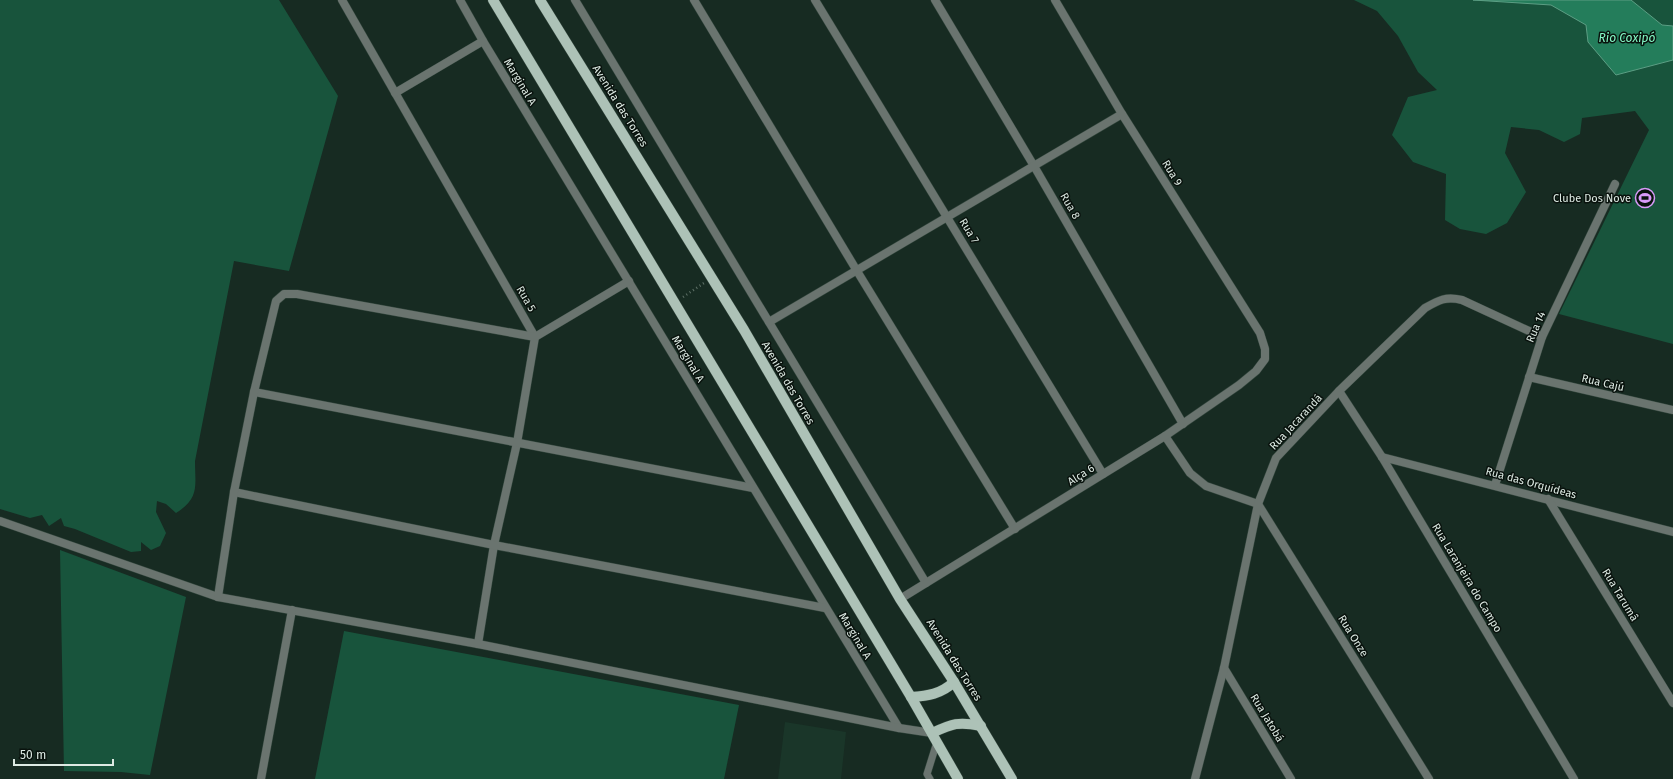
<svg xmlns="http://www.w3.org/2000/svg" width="1673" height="779" font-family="'Fira Sans',sans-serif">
	<rect width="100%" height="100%" fill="#172b22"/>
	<path fill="#1a3629" d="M785 722 846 732 841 779H778Z"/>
	<g fill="#18543c">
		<path d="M0 0H279L338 96 289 271 234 261 195 461C195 486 200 498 176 513L166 504 157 501 156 512 166 533 160 546 151 550 141 542V551L131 552 75 529 64 526 61 518 49 526 42 515 30 518 0 509Z"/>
		<path d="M1354 0H1673V344L1559 314 1649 130 1635 111 1582 118 1580 134 1564 142 1539 130 1511 127 1505 153 1526 192 1507 223 1486 234 1460 229 1445 220 1446 174 1413 162 1392 135 1408 97 1437 90 1418 72 1398 36 1377 11Z"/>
		<path d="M60 550 186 597 150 775 121 772 64 771Z"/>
		<path d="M344 631 739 705 724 779H315Z"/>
	</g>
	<path fill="#247d5b" stroke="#5c9e84" d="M1473 0H1631L1662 25 1673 26V60L1616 75 1588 42 1586 25 1551 5Z"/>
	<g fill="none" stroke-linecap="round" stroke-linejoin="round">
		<defs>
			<path id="lane" d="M930 779 927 774 937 742"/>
			<g id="street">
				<path d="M342 0 535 337 517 443 494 545 478 644"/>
				<path d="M460 0 483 41 899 728"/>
				<path d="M575 0 926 583"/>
				<path d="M694 0 857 271 1015 529"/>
				<path d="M815 0 1103 474"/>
				<path d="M935 0 1034 166 1183 424"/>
				<path d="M395 93 483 41"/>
				<path d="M769 322 1122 114"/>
				<path d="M1529 377 1673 410"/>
				<path d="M1339 391 1382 457 1574 779"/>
				<path d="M254 392 753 488"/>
				<path d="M1165 436 1190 473 1206 486 1258 504 1429 779"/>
				<path d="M1382 457 1673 532"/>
				<path d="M1495 485 1542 337 1615 184"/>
				<path d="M234 492 494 545 825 608"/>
				<path d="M1548 499 1673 703"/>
				<path d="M0 521 218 597 478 644 899 728 932 733"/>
				<path d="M218 597 234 492 254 392 276 301 284 294H297L535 337 629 281"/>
				<path d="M900 599 1165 436 1239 385 1256 371 1265 359V349L1260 333 1122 114 1055 0"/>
				<path d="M1224 668 1291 779"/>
				<path d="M261 779 292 610"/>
				<path d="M1195 779 1224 668 1258 504 1276 458 1339 391 1425 308C1439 300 1446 296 1462 300L1542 337"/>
			</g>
			<g id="primary">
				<path d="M493 0 911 697 958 779"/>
				<path d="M540 0 744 330 900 599 954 682 1012 779"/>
				<path d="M911 697C928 696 941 694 954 682"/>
				<path d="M932 733C952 724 958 721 981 726"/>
			</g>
		</defs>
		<use href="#lane" stroke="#33463d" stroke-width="8"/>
		<use href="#street" stroke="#33463d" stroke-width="9"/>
		<use href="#primary" stroke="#33463d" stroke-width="11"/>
		<path stroke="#5e7067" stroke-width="2.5" stroke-dasharray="1 3" stroke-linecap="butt" d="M683 297 704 283"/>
		<use href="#lane" stroke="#6a746f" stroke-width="7"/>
		<use href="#street" stroke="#6a746f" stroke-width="8"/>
		<use href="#primary" stroke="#adc2b7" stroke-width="10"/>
	</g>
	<defs>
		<symbol id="stadium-ring" viewBox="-11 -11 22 22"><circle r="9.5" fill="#09120d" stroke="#d89af8" stroke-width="1.5"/><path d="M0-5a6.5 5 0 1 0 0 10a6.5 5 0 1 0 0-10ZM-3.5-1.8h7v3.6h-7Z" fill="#d89af8"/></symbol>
	</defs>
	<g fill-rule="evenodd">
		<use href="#stadium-ring" x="1634" y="187" width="22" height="22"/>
	</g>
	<g text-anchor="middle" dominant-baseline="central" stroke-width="3" stroke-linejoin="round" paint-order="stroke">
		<g font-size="11" fill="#ddeae3" stroke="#09120d">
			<text transform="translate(520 82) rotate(59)">Marginal A</text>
			<text transform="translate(620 106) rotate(58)">Avenida das Torres</text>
			<text transform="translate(1172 173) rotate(58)">Rua 9</text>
			<text transform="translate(1070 206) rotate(60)">Rua 8</text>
			<text transform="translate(969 231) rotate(59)">Rua 7</text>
			<text transform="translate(526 299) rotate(60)">Rua 5</text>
			<text transform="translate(1536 327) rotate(-67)">Rua 14</text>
			<text transform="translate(688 359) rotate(59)">Marginal A</text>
			<text transform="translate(788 383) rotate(60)">Avenida das Torres</text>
			<text transform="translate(1603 383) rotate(13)">Rua Cajú</text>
			<text transform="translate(1296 422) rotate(-47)">Rua Jacarandá</text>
			<text transform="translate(1081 475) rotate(-32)">Alça 6</text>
			<text transform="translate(1531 483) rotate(15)">Rua das Orquídeas</text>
			<text transform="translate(1467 578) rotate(59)">Rua Laranjeira do Campo</text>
			<text transform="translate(1620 595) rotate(59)">Rua Tarumâ</text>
			<text transform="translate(855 636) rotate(59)">Marginal A</text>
			<text transform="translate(1353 636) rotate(58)">Rua Onze</text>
			<text transform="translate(954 660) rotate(58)">Avenida das Torres</text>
			<text transform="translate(1267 718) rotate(59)">Rua Jatobá</text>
		</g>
		<g font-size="11" fill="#ddeae3" stroke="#09120d" text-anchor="end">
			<text x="1631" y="198">Clube Dos Nove</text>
		</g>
		<g font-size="12" font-style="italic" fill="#85fac7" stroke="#09120d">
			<text x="1627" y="38">Rio Coxipó</text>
		</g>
	</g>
	<path d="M14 759v6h99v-6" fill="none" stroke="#ddeae3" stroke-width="2"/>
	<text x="20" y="759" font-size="12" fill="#ddeae3" stroke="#09120d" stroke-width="3" paint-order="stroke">50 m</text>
</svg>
